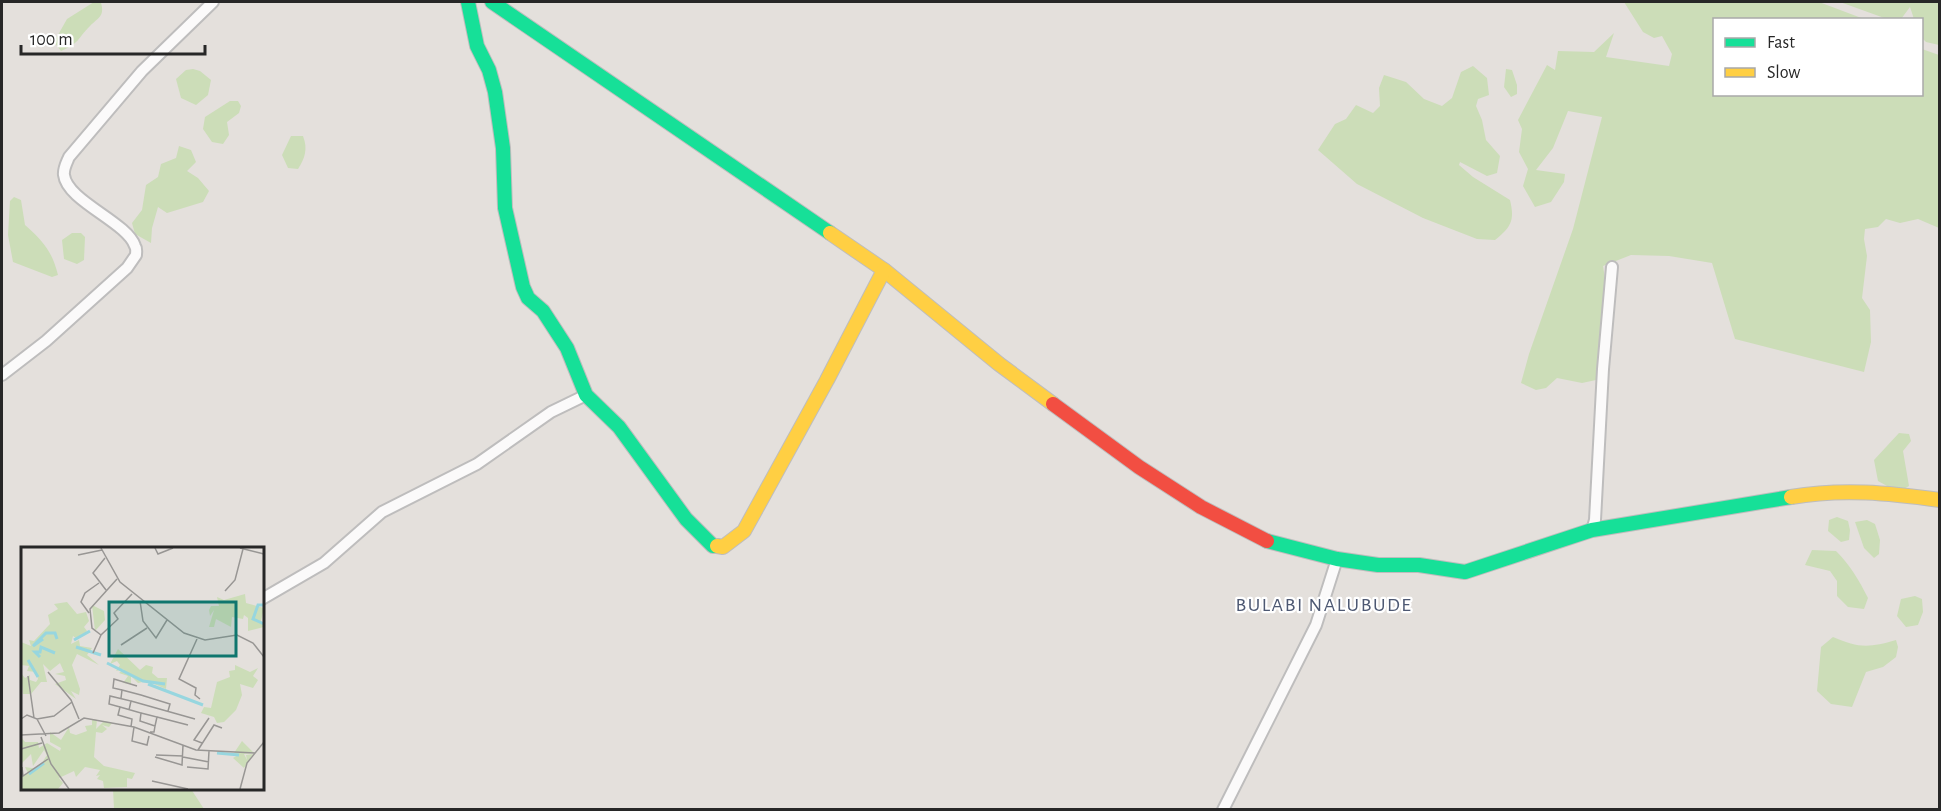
<svg xmlns="http://www.w3.org/2000/svg" width="1941" height="811" font-family="'Alegreya Sans',sans-serif">
	<rect width="100%" height="100%" fill="#e4e0dc"/>
	<g fill="#ccddb8">
		<path d="M94 2 101 3C105 16 98 18 90 26 76 40 81 42 61 51L54 42 67 19Z"/>
		<path d="M1624 2H1819L1864 19 1714 20V94H1922V49L1939 55V228L1918 219 1900 223 1886 219 1878 227 1865 229 1864 239 1867 256 1862 298 1870 310 1871 342 1864 372 1735 339 1712 263 1669 256 1631 255 1603 266C1610 303 1601 343 1596 380L1582 383 1557 378 1546 388 1536 390 1521 383 1529 354 1573 229 1602 117 1568 111 1553 148 1536 170 1565 174 1564 182 1551 202 1535 207 1523 186 1528 169 1519 152 1522 129 1518 120 1547 65 1555 70 1558 51 1594 52 1614 33 1606 57 1669 66 1672 54 1662 36 1654 38 1643 32Z"/>
		<path d="M1840 2H1939V45L1926 42 1922 38V20L1914 19 1910 7 1901 19H1887Z"/>
		<path d="M1473 66 1487 78 1489 95 1478 99 1476 106 1482 120 1486 140 1500 156 1497 173 1487 176 1460 162 1459 165 1473 177 1510 200C1515 221 1511 227 1495 240L1477 239 1423 218 1357 184 1318 150 1335 124 1346 119 1356 105 1373 113 1380 106 1379 88 1384 75 1406 82 1424 99 1442 106 1452 98 1461 72Z"/>
		<path d="M193 69 200 71 211 80 208 95 196 105 181 98 176 79 186 70Z"/>
		<path d="M1506 69 1512 70 1517 85V94L1511 97 1504 87Z"/>
		<path d="M230 101H238L241 106 239 113 227 122 229 135 223 144 212 142 203 129 205 117Z"/>
		<path d="M291 136H303C308 149 305 158 298 169L288 168 282 155Z"/>
		<path d="M179 146 191 150 196 162 187 171 198 178 209 191 203 202 167 213 158 207 152 228 151 243 135 234 132 223 142 210 146 185 158 177 161 164 176 158Z"/>
		<path d="M14 197 21 200 25 225C43 241 52 251 58 275L52 277 13 262 8 235 10 201Z"/>
		<path d="M72 233H81L85 237 84 260 77 264 64 259 62 240Z"/>
		<path d="M1899 433 1909 434 1911 441 1903 451 1909 486 1898 492 1878 481 1874 460Z"/>
		<path d="M1837 517 1848 521 1850 530 1849 540 1841 542 1828 531 1829 520Z"/>
		<path d="M1867 520 1875 524 1880 540 1879 554 1874 558 1864 548 1855 522Z"/>
		<path d="M1812 550 1836 551C1850 565 1859 580 1868 598L1864 609 1848 607 1837 596V581L1830 571 1805 565Z"/>
		<path d="M1915 596 1922 599 1923 612 1918 625 1906 627 1897 616 1901 599Z"/>
		<path d="M1833 637C1858 648 1869 648 1896 640L1898 647 1896 657 1883 667 1866 672 1852 707 1831 704 1817 691 1821 647Z"/>
		<path d="M113 789H191L204 809H114Z"/>
	</g>
	<g fill="none" stroke-linecap="round" stroke-linejoin="round">
		<defs>
			<g id="street">
				<path d="M2 375 46 341 127 268 136 255C136 252 137 249 135 246 127 222 67 201 64 175 63 169 67 162 69 157L142 71 213 2"/>
				<path d="M1592 530 1595 520 1603 369 1612 267"/>
				<path d="M262 599 324 563 382 512 477 464 551 412 586 395"/>
				<path d="M1223 810 1316 625 1337 559"/>
			</g>
			<g id="fast">
				<path d="M468 2 477 46 489 70 495 92 503 148 505 208 523 287 528 298 543 311 567 348 586 395 619 427 686 519 713 546H717"/>
				<path d="M492 2 830 233"/>
				<path d="M1267 541 1337 559 1378 565H1419L1465 572 1592 530 1791 497"/>
			</g>
			<g id="slow">
				<path d="M830 233 884 270 999 364 1053 404"/>
				<path d="M1791 497C1842 488 1889 493 1940 500"/>
				<path d="M717 546 723 547 744 531 827 380 884 270"/>
			</g>
			<path id="jam" d="M1053 404 1139 467 1201 507 1267 541"/>
		</defs>
		<use href="#street" stroke="#bebdbd" stroke-width="14"/>
		<use href="#fast" stroke="#bebdbd" stroke-width="16"/>
		<use href="#slow" stroke="#bebdbd" stroke-width="16"/>
		<use href="#jam" stroke="#bebdbd" stroke-width="16"/>
		<use href="#street" stroke="#fbfafa" stroke-width="10"/>
		<use href="#fast" stroke="#16e098" stroke-width="14"/>
		<use href="#slow" stroke="#ffcf43" stroke-width="14"/>
		<use href="#jam" stroke="#f24e42" stroke-width="14"/>
	</g>
	<g text-anchor="middle" dominant-baseline="central" stroke-width="4.5" stroke-linejoin="round" paint-order="stroke">
		<g font-size="20" letter-spacing="1.5" fill="#4d5872" stroke="#fff">
			<text x="1324" y="605">BULABI NALUBUDE</text>
		</g>
	</g>
	<g transform="translate(21 547)">
		<rect width="243" height="243" fill="#e4e0dc"/>
		<path d="M224 47 225 56 243 61 240 74 243 80 227 84V71L223 68 222 72 211 70 210 80 195 72 193 80H188L193 63 189 69 188 63 190 59H198L196 50 203 53ZM46 55 56 67 65 65 68 74 63 80 66 84 56 92 52 89 50 97 58 93 59 99 71 101 66 108 78 118 56 107 51 118 59 142 58 148 50 144 55 152 34 137 45 133 44 129 34 127 43 125 39 116 29 124 22 117 26 135H20L10 147H2L0 126 4 131 9 128V133L15 135 17 132 15 125 6 124 8 119 0 118V95L10 99 8 93 13 94 29 77 27 68 37 62 33 57ZM71 58 83 64 84 73 74 84ZM97 102 119 123 125 118 132 120 131 126 137 131H146L145 142 126 134 117 136 110 129V137L102 136 107 129 98 126 103 122 95 124 99 118 96 114 89 117ZM214 118 229 125 237 121 232 129 237 133 232 141 219 137 221 148 215 163 203 175 196 176 193 170 180 166 183 160 190 161 196 135 209 130 208 124 214 123ZM71 172 76 173 75 182 83 174 91 176 88 180 81 178 86 182 81 186 75 185 73 210 83 219 114 226 111 232 106 231V240L83 241 82 234 76 232 79 228 75 229 79 223 64 220 55 230 53 224 38 231 42 236 37 242H0V230L7 226 4 220 17 222 26 208 23 203 12 219 10 207 0 217V190L4 195H17L18 201 26 196 39 204 40 201 29 195V185L40 193 48 180 49 186 55 188 66 184 64 179 71 178ZM221 194 233 206 223 207 226 213 225 208 232 207 223 221 212 211 217 208 213 206Z" fill="#ccddb8"/>
		<path fill="none" stroke="#97d6df" stroke-width="3" d="M243 58H237L232 72 243 77M22 92 12 99 25 86H34L36 92M53 93 69 84M55 100 80 108M19 110 14 105H19L20 100 34 106M7 113 17 130M86 116 122 134 144 137M127 137 182 158M196 206 218 208M8 227 23 216"/>
		<path fill="none" stroke="#989694" stroke-width="1.5" d="M80 1 99 35 163 86 184 93 216 88 232 96 243 110M134 1 137 7 152 1M219 1 243 7M57 8 81 3M84 11 72 26 85 43M204 44 214 33 222 2M119 54 122 74 135 91 146 73M68 66 60 55 64 46 78 36M80 88 71 81 69 62 96 32M176 92 158 132 175 141 174 148 179 152M100 98 126 81M72 106 80 88 97 72 93 66 111 47M27 125 50 153 58 172M7 129 13 171M101 143 92 141 93 132 116 139M100 151 101 143 120 148 149 157 147 164M110 154 174 172M99 160 88 157 89 149 110 154 108 163M120 166 136 170 134 179M136 170 167 178M0 172 6 168 16 172 33 169 51 155M16 172 25 189M110 180 111 172 97 168 99 160 120 166 119 174 134 179 133 185H129M113 180 111 194 126 198 128 189M0 188 38 186 63 171 113 180 175 203 234 206M20 190 30 217 48 242M181 196 173 193 188 171M0 202 21 196M177 203 193 178 201 181M135 208 162 209M134 210 161 218 162 198M162 210 188 215M1 220 2 229 27 212M166 220 187 222 188 204M131 234 167 242M219 242 226 216 243 195"/>
		<path fill="#0f766e" fill-opacity="0.15" stroke="#0f766e" stroke-width="3" d="M88 55H215V109H88Z"/>
		<rect width="243" height="243" fill="none" stroke="#272727" stroke-width="3"/>
	</g>
	<rect width="1941" height="811" fill="none" stroke="#272727" stroke-width="6"/>
	<rect x="1713" y="18" width="210" height="78" fill="#ffffff" stroke="#a9a9a9" stroke-width="1.5"/>
	<rect x="1725" y="38" width="30" height="9" fill="#16e098" stroke="#a9a9a9" stroke-width="1.5"/>
	<text x="1767" y="48" font-size="18" fill="#272727">Fast</text>
	<rect x="1725" y="68" width="30" height="9" fill="#ffcf43" stroke="#a9a9a9" stroke-width="1.5"/>
	<text x="1767" y="78" font-size="18" fill="#272727">Slow</text>
	<path d="M21 45v9h184v-9" fill="none" stroke="#272727" stroke-width="3"/>
	<text x="30" y="45" font-size="18" fill="#272727" stroke="#ffffff" stroke-width="4.5" paint-order="stroke">100 m</text>
</svg>
